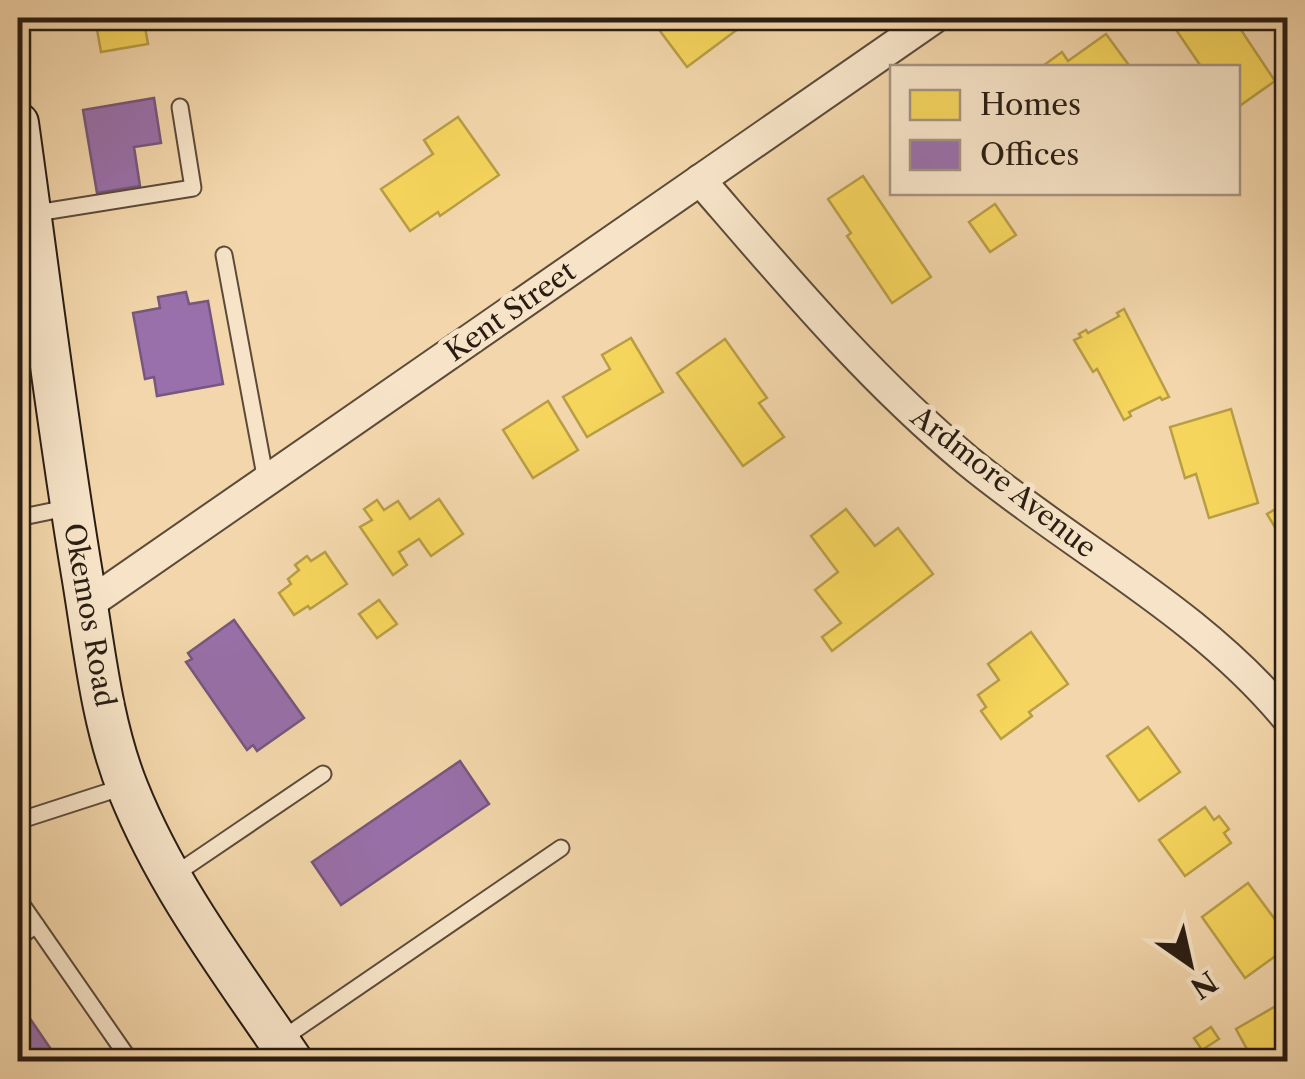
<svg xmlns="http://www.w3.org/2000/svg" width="1305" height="1079" font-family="'Libre Caslon Text',serif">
	<rect width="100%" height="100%" fill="#f3d6ab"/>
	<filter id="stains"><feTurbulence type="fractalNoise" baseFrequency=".002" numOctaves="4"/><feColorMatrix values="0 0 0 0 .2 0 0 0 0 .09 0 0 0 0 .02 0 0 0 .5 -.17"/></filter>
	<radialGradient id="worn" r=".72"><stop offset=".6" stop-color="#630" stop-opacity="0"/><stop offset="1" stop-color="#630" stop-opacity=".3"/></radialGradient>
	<g fill="#f6d55c" stroke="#b89e46" stroke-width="2.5">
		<path d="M95 18H154L155 25 145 27 148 44 101 52Z"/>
		<path d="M661 18H736L742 26 687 67 654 23Z"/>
		<path d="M1168 18H1240L1235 21 1275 81 1238 107V68H1202Z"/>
		<path d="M1106 34 1131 68H1040L1062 52 1068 61Z"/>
		<path d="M458 117 499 175 440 216 438 212 410 231 381 189 433 154 424 140Z"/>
		<path d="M863 176 931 277 892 303 847 236 851 233 828 199Z"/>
		<path d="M995 204 1016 235 990 252 969 222Z"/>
		<path d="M1124 309 1169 397 1162 400 1160 397 1129 412 1131 416 1124 420 1097 369 1093 372 1074 340 1081 337 1079 334 1086 330 1088 333 1119 316 1117 313Z"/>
		<path d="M631 338 663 392 587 437 563 397 610 369 602 355Z"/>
		<path d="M725 339 767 398 759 403 784 437 743 466 677 373Z"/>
		<path d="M548 401 578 450 533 478 503 430Z"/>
		<path d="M1231 409 1258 503 1209 518 1196 474 1185 478 1170 427Z"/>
		<path d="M439 499 463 534 431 556 419 539 399 552 407 565 393 575 360 527 372 520 364 509 377 500 384 510 398 501 410 519Z"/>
		<path d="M1288 502V549L1267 514Z"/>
		<path d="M846 509 875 546 898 528 933 574 832 651 822 637 841 623 815 590 838 572 811 536Z"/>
		<path d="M325 552 347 584 310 609 308 606 294 615 279 593 291 584 288 579 299 570 295 565 307 556 311 561Z"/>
		<path d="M379 600 397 624 377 638 359 614Z"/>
		<path d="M1031 632 1068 684 1029 712 1032 716 1001 739 981 711 986 707 978 695 999 680 988 664Z"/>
		<path d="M1148 727 1180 772 1139 801 1107 756Z"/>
		<path d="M1205 807 1214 820 1219 816 1229 829 1224 833 1231 843 1185 876 1159 840Z"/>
		<path d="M1248 883 1288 937V947L1245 978 1202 917Z"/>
		<path d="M1288 999V1062H1254L1236 1029Z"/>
		<path d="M1211 1027 1219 1039 1202 1050 1194 1038Z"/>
	</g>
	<g fill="#9970ab" stroke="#77577d" stroke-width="2.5">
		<path d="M154 98 161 143 134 147 140 186 97 193 83 110Z"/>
		<path d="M186 292 189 304 208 301 223 384 157 396 154 377 145 379 133 313 160 308 158 297Z"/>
		<path d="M234 620 304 718 257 751 253 745 247 750 186 662 192 659 188 653Z"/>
		<path d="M460 761 489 804 341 905 312 862Z"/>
		<path d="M31 1020 59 1061 18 1062V1029Z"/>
	</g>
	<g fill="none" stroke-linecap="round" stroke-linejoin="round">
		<defs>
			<g id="service">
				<path d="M30 214 193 188 180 107"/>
				<path d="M224 255 266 481"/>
				<path d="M18 518 71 507"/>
				<path d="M18 821 123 787"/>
				<path d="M174 875 323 774"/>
				<path d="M18 899 129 1059"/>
				<path d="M18 938 36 925"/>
				<path d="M279 1041 561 848"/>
			</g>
			<g id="minor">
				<path d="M700 180C785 278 868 378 968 461 1075 549 1199 611 1288 719"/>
				<path d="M87 605 934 18"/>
			</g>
			<path id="secondary" d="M18 123C39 273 57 424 82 574 94 645 101 722 128 789 168 889 233 973 293 1062"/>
		</defs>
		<use href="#service" stroke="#5c4b39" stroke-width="19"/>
		<use href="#minor" stroke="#5c4b39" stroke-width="34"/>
		<use href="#secondary" stroke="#291d13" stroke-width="44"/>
		<use href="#service" stroke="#f7e4c8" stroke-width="15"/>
		<use href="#minor" stroke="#f7e4c8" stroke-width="30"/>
		<use href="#secondary" stroke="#f7e4c8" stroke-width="40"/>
	</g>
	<g text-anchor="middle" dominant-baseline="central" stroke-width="10" stroke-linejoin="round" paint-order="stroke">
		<g font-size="28" fill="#291d13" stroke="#f7e4c8">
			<text transform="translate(510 311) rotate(-35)">Kent Street</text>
			<text transform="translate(1004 482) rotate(38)">Ardmore Avenue</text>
			<text transform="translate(90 615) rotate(80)">Okemos Road</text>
		</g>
	</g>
	<rect width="1305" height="1079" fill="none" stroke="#f3d6ab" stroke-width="60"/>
	<rect x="20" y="20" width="1265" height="1039" fill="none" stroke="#291d13" stroke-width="5"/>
	<rect x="30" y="30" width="1245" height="1019" fill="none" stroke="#291d13" stroke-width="2.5"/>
	<rect x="890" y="65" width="350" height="130" fill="#f7e4c8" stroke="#a59480" stroke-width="2.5"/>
	<rect x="910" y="90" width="50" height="30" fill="#f6d55c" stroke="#a59480" stroke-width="2.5"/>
	<text x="980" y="115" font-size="30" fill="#291d13">Homes</text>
	<rect x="910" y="140" width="50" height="30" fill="#9970ab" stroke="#a59480" stroke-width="2.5"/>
	<text x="980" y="165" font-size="30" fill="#291d13">Offices</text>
	<g transform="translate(1190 964) rotate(146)" stroke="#f7e4c8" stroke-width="8" paint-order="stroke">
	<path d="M0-8L18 38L0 25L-18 38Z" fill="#291d13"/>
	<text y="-15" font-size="28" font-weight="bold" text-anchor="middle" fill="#291d13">N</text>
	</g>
	<rect width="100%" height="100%" filter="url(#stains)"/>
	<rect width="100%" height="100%" fill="url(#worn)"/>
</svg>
